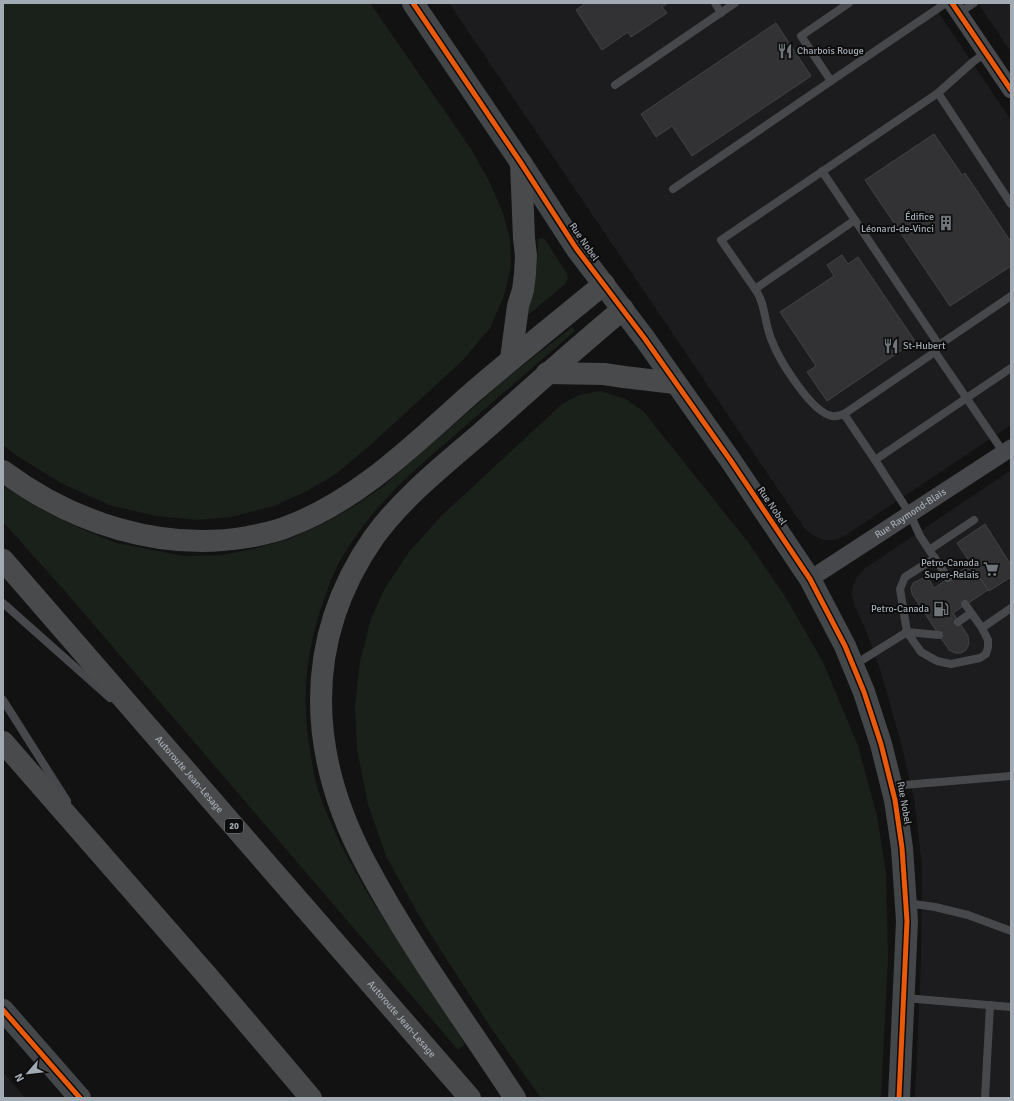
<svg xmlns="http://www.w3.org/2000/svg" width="1014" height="1101" font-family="Signika,sans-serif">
	<rect width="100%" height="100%" fill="#121212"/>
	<g fill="#1c1c1e">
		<path d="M449 3H932L1011 120V425L843 537 834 540H824L814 536 805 529Z"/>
		<path d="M978 3H1011V52Z"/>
		<path d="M1011 470V1098H915L921 960 922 865 914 799 901 743 881 672 865 628 854 604 852 595 853 586 857 577 864 569Z"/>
		<path d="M3 1072 25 1098H3Z"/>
	</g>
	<g fill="#1a201a">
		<path d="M3 3H370L471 149 490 183 503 213 510 239 511 266 504 296 490 328 462 361 376 440 336 474 307 491 274 506 231 517 197 520 156 516 109 505 61 483 17 456 3 445Z"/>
		<path d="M544 238 567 274 568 279 565 284 528 315 527 314C535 290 538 265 538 239Z"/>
		<path d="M572 327 575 331 425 461C392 490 363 521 341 559 333 573 328 588 323 602 305 655 301 701 311 756 313 772 317 789 323 804 343 856 373 903 403 949 424 981 444 1012 465 1044L458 1050 64 590 3 522V486L41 509 79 528 117 543 184 556 221 555 253 549 289 539 320 525 353 507 381 488 513 373Z"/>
		<path d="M600 391 626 399 644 412 748 542 786 598 823 662 858 746 877 816 886 873 888 958 881 1098H541L491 1028 422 921 386 856 368 804 357 749 355 706 360 661 371 619 385 588 409 552 441 516 562 404 579 395Z"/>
	</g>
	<g fill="#323235" stroke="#404246">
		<path d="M586 3H668L662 7 667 13 631 37 628 32 602 50 576 10Z"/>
		<path d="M776 23 811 76 692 156 672 126 656 137 641 114Z"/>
		<path d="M934 134 962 175 965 173 1011 242V266L950 306 865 180Z"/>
		<path d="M842 255 848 264 858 257 915 341 827 401 807 372 816 366 780 312 834 276 827 265Z"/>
		<path d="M985 524 1011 565V577L989 591 957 543Z"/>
		<path d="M971 564 988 590 953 613 968 636 969 644 966 650 961 653H955L949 650 912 594 911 588 913 583 923 578 930 581 934 588Z"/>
	</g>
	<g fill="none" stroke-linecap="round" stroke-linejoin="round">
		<g stroke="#46484b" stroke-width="8">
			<path d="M715 3 721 13"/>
			<path d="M849 3 801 36 831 81 946 3"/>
			<path d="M959 13 974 3"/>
			<path d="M986 53 974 61 938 93 1011 204"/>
			<path d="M615 85 735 3"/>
			<path d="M822 171 939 345 935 352 1004 453"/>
			<path d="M673 189 831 81"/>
			<path d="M855 220 755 289 721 240 938 93"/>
			<path d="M755 289C766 304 764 324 772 341 779 360 812 413 832 416 836 417 841 415 844 414"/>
			<path d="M939 345 1011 296"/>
			<path d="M875 460 844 414 935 352"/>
			<path d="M929 550 974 520"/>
			<path d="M935 558 905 577 900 589 907 632 921 652 937 661 951 664 980 658 986 654 988 647V640L982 628"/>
			<path d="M948 578 920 536 910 514 875 460 1011 368"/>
			<path d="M3 603 110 698"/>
			<path d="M965 604 982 628 1011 608"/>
			<path d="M958 622 971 613"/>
			<path d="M854 665 907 632 939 635"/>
			<path d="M3 700 67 801"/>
			<path d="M892 786 1011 776"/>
			<path d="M907 903 935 907 968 915 1011 931"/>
			<path d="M905 998 1011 1007"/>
			<path d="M985 1098 990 1005"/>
		</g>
		<g stroke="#46484b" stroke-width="17">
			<path d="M952 3 1011 90"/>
			<path id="s1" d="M810 579 1011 448"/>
		</g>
		<g stroke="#444749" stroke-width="22">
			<path d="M413 3 521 163 576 248 645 339 731 461 810 579 845 646 864 692 881 744 895 800 902 848 907 921 899 1098"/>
			<path d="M3 1010 80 1098"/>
		</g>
		<g stroke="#494a4c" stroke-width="22">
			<path d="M511 359 518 306 523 290 525 274 526 256 524 238 521 163"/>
			<path d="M547 373 604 374 624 377 675 383"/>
			<path d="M3 471C73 523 161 552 248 537 262 534 276 532 289 526 361 499 417 441 473 392 516 355 560 320 604 284"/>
			<path id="s2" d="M3 560 470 1098"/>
			<path d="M3 742 210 979 311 1098"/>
			<path d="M515 1098C465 1021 410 947 367 866 308 757 301 642 374 537 403 497 444 465 481 433 528 391 575 349 623 309"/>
		</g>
		<defs>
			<g id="cycleway">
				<path d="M413 3 521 163 576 248 645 339 731 461 810 579 845 646 864 692 881 744 895 800 902 848 907 921 899 1098"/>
				<path d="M952 3 1011 90"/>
				<path d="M3 1010 80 1098"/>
			</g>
		</defs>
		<use href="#cycleway" stroke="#0c0c0d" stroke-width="8"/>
		<use href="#cycleway" stroke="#e8590c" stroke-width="5"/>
	</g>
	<defs>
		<symbol id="restaurant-bare" viewBox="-9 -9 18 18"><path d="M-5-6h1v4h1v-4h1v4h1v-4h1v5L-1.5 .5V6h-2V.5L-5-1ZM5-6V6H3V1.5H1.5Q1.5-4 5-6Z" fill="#70757b" stroke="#0c0c0d" stroke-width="2.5" paint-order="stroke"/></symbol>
		<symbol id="building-bare" viewBox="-9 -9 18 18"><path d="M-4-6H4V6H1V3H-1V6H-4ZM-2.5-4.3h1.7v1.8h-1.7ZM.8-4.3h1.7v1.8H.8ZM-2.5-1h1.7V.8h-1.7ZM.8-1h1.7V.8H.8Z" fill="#70757b" stroke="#0c0c0d" stroke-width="2.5" paint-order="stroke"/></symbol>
		<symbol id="supermarket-bare" viewBox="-9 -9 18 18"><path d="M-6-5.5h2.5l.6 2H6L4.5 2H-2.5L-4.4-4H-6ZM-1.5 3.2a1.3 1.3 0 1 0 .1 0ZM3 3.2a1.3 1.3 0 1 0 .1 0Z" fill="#70757b" stroke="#0c0c0d" stroke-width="2.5" paint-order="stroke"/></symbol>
		<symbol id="fuel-bare" viewBox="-9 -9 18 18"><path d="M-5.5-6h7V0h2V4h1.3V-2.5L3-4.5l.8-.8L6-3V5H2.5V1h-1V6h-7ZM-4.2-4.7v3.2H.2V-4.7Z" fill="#70757b" stroke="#0c0c0d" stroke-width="2.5" paint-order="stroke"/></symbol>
	</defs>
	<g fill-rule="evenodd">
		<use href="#restaurant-bare" x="774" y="40" width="22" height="22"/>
		<use href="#building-bare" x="935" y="212" width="22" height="22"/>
		<use href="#restaurant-bare" x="880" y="335" width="22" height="22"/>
		<use href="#supermarket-bare" x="980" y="558" width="22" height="22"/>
		<use href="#fuel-bare" x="930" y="598" width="22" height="22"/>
	</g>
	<g text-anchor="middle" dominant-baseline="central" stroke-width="4" stroke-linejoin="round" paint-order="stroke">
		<rect fill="#0c0c0d" stroke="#757b81" stroke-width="1" x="225" y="819" width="18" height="14" rx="3"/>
		<g font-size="9" font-weight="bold" fill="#a2aab3">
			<text x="234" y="826">20</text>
		</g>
		<g font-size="10" fill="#a2aab3" stroke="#0c0c0d" text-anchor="end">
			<text x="797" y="51" text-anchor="start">Charbois Rouge</text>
			<text x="934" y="217">Édifice<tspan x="934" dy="12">Léonard-de-Vinci</tspan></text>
			<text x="903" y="346" text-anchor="start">St-Hubert</text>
			<text x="979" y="563">Petro-Canada<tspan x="979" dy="12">Super-Relais</tspan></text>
			<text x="929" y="609">Petro-Canada</text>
		</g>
		<g font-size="10" fill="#a2aab3" stroke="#0c0c0d">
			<text transform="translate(584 242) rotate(55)">Rue Nobel</text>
			<text transform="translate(772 506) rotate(56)">Rue Nobel</text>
			<text stroke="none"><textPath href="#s1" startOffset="120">Rue Raymond-Blais</textPath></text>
			<text stroke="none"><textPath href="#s2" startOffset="284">Autoroute Jean-Lesage</textPath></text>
			<text transform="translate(904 803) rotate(80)">Rue Nobel</text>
			<text stroke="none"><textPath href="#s2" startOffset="608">Autoroute Jean-Lesage</textPath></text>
		</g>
	</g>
	<rect width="1014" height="1101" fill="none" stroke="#a2aab3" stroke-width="8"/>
	<g transform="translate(28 1073) rotate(242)" stroke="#0c0c0d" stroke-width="3" paint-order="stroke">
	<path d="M0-3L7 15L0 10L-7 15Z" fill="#a2aab3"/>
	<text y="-6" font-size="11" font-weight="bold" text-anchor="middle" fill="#a2aab3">N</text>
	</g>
</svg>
